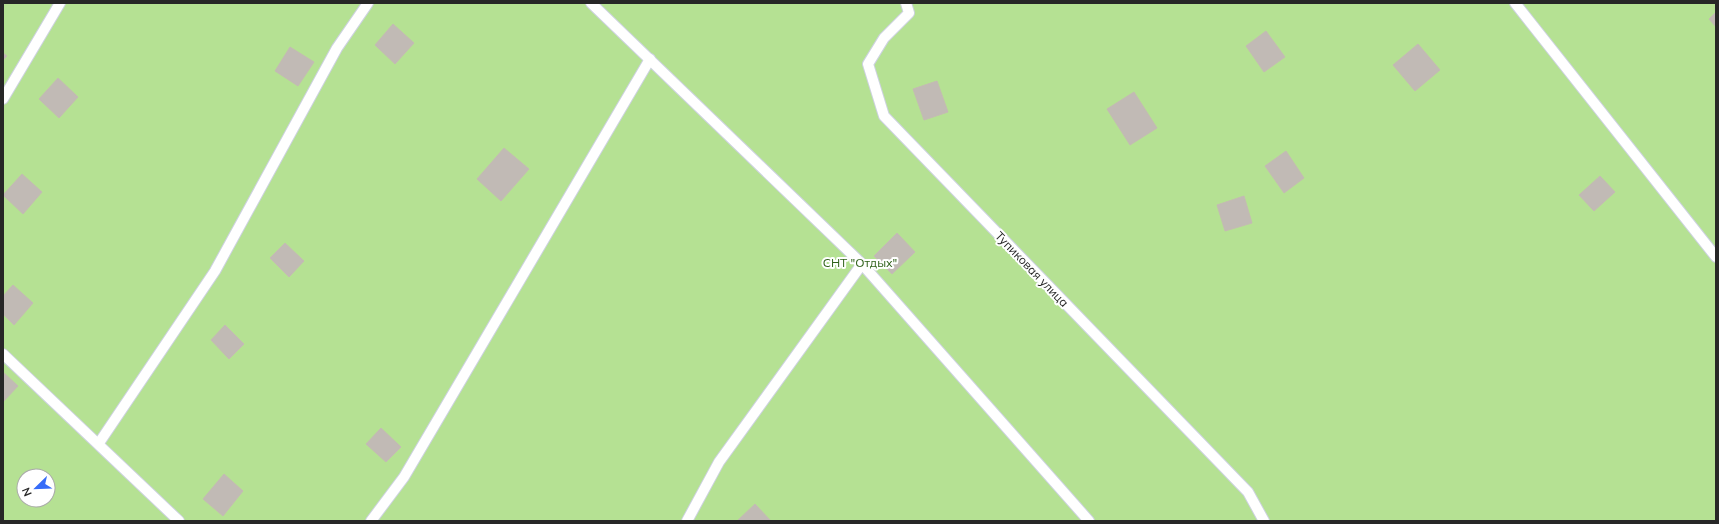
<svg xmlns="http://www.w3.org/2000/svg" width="1719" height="524" font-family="Mulish,sans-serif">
	<rect width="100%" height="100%" fill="#eae0d8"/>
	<path fill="#b5e193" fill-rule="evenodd" d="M3 3H1716V521H3ZM24 476H48V500H24Z"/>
	<g fill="#c1bab5" stroke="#c4bcb2">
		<path d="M1716 12V27L1709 19Z"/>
		<path d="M393 24 414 43 395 64 375 45Z"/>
		<path d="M1266 31 1285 57 1264 72 1246 46Z"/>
		<path d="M1418 44 1440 70 1415 91 1393 65Z"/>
		<path d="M290 47 314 62 298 86 275 71Z"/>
		<path d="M3 53 7 56 3 60Z"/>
		<path d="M58 78 78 97 59 118 39 99Z"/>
		<path d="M937 81 948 112 924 120 913 89Z"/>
		<path d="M1134 92 1157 128 1130 145 1107 109Z"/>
		<path d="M504 148 529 169 501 201 477 179Z"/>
		<path d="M1286 151 1304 178 1284 193 1265 166Z"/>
		<path d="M22 174 42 192 23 214 3 195Z"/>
		<path d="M1600 176 1615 192 1594 211 1579 195Z"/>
		<path d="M1244 196 1252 223 1225 231 1217 205Z"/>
		<path d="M897 233 915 252 892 274 874 256Z"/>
		<path d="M285 243 304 261 289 277 270 258Z"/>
		<path d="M13 285 33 303 14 325 3 314V296Z"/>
		<path d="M225 325 244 344 229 359 211 340Z"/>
		<path d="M3 372 18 386 3 402Z"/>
		<path d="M381 428 401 447 386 462 366 444Z"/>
		<path d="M224 474 243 491 223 516 203 499Z"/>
		<path d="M755 504 771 521H737Z"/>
	</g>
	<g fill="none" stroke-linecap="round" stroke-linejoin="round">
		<defs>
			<g id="lane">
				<path d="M591 3 862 264 1089 521"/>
				<path d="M906 3 909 13 884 38 868 64 884 116 1248 492 1264 521"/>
				<path d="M1515 3 1716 257"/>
				<path d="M3 99 60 3"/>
				<path d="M3 354 179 521"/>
				<path d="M99 443 215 271 337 48 368 3"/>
				<path d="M371 521 404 477 650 59"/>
				<path d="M687 521 719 462 862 264"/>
			</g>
		</defs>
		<use href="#lane" stroke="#cdd2e0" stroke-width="12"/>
		<use href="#lane" stroke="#fff" stroke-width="10"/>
	</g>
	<g text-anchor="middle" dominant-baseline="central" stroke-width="4" stroke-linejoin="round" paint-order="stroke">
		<g font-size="12" fill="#2f6119" stroke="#fff">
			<text x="860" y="262">СНТ "Отдых"</text>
		</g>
		<g font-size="12" fill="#272727" stroke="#fff">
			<text transform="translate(1032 269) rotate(46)">Тупиковая улица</text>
		</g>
	</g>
	<rect width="1719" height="524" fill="none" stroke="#272727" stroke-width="8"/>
	<g transform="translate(36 488) rotate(247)"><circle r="19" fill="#ffffff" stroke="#a9a9a9"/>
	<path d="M0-3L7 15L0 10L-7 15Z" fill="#366cf8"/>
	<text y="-6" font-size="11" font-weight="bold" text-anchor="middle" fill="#272727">N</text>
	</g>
</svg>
